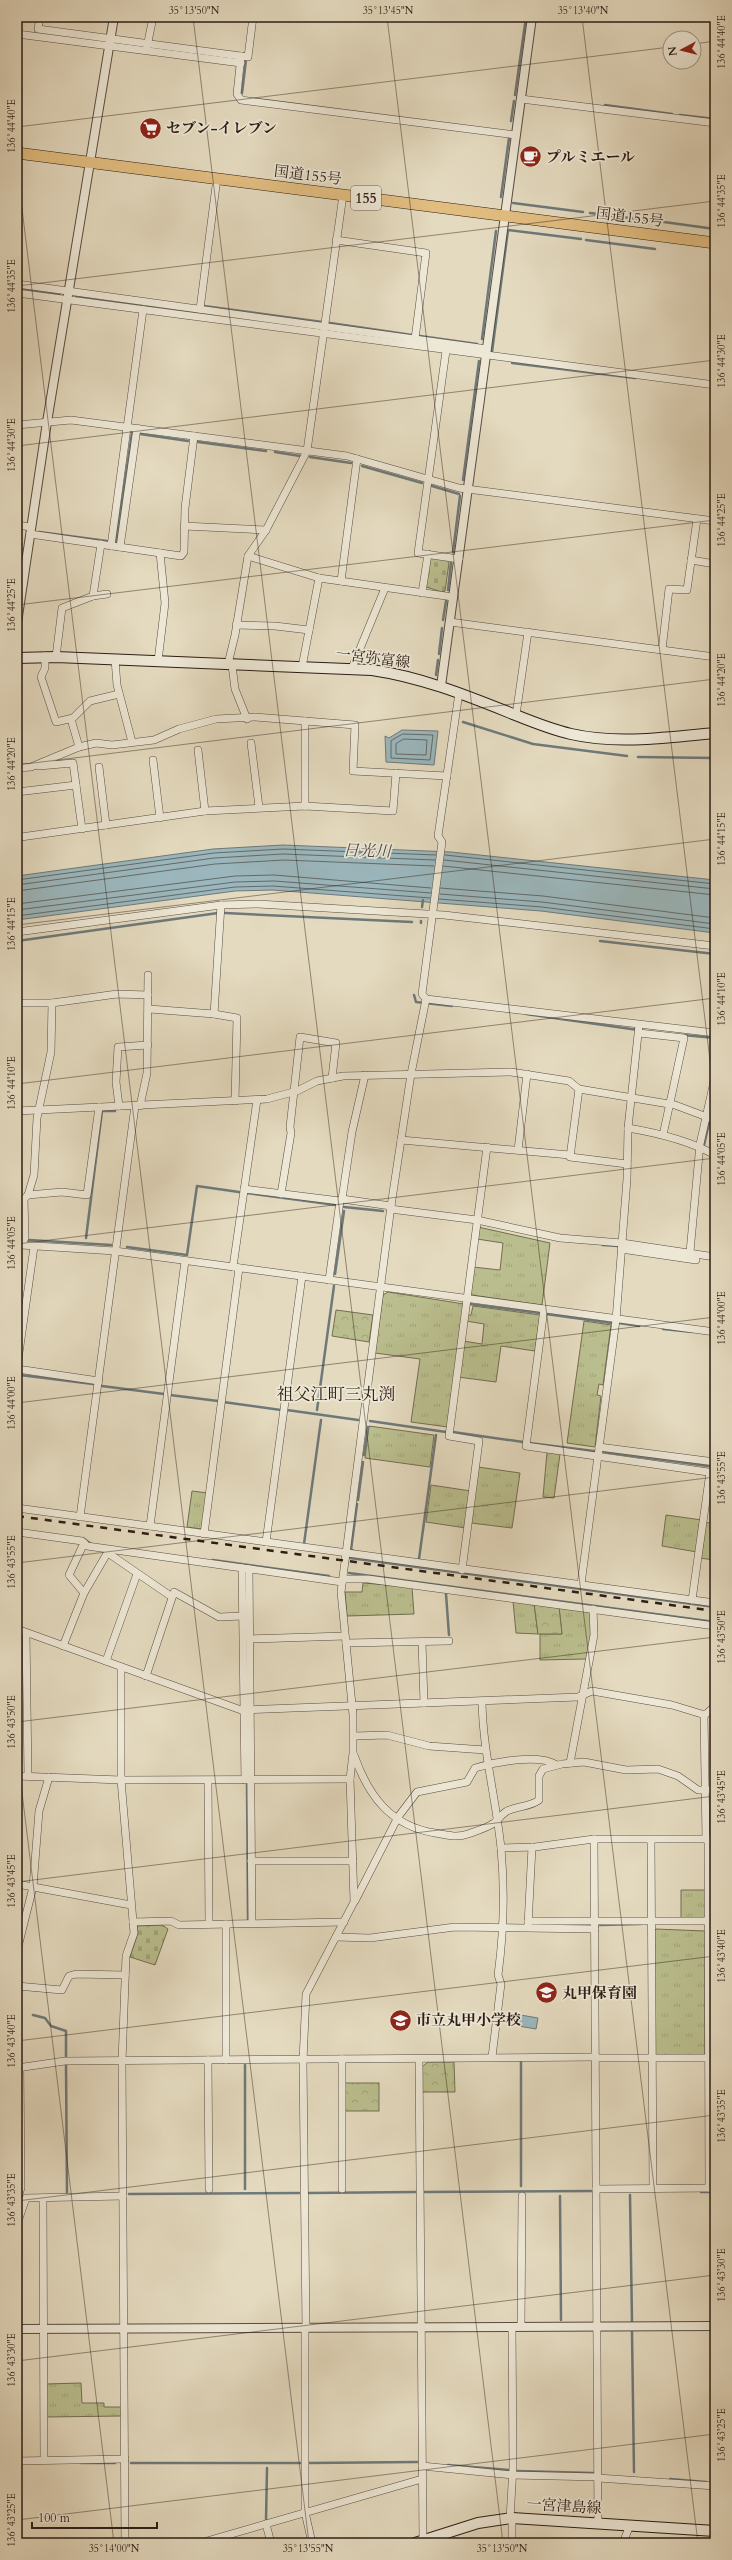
<svg xmlns="http://www.w3.org/2000/svg" width="732" height="2560" font-family="Cardo,'Noto Serif JP',serif">
	<defs>
		<pattern id="grass-tufts" width="24" height="20" patternUnits="userSpaceOnUse"><rect width="24" height="20" fill="#babe8e"/><path d="M3 7l-1-3M5 7V3M7 7l1-3M15 17l-1-3M17 17v-4M19 17l1-3" fill="none" stroke="#a0a37a"/></pattern>
		<pattern id="forest-crowns" width="20" height="18" patternUnits="userSpaceOnUse"><rect width="20" height="18" fill="#babe8e"/><path d="M2 6a3 3 0 1 1 6 0M12 15a3 3 0 1 1 6 0" fill="none" stroke="#a0a37a"/></pattern>
		<pattern id="cemetery-stones" width="16" height="16" patternUnits="userSpaceOnUse"><rect width="16" height="16" fill="#babe8e"/><path d="M2 7V4a2 2 0 0 1 4 0v3zM10 15v-3a2 2 0 0 1 4 0v3z" fill="#a0a37a"/></pattern>
	</defs>
	<rect width="100%" height="100%" fill="#e4dabf"/>
	<filter id="stains"><feTurbulence type="fractalNoise" baseFrequency=".005" numOctaves="4"/><feColorMatrix values="0 0 0 0 .2 0 0 0 0 .09 0 0 0 0 .02 0 0 0 .5 -.17"/></filter>
	<radialGradient id="worn" r=".72"><stop offset=".6" stop-color="#630" stop-opacity="0"/><stop offset="1" stop-color="#630" stop-opacity=".3"/></radialGradient>
	<g fill="url(#grass-tufts)" stroke="#726e52">
		<path d="M478 1227 550 1243 542 1305 472 1295 470 1293 473 1267 500 1270 503 1243 477 1239Z"/>
		<path d="M388 1292 464 1304 448 1427 411 1422 420 1359 375 1353 383 1295Z"/>
		<path d="M473 1306 540 1315 535 1351 501 1346 496 1382 458 1377 463 1341 482 1344 484 1324 466 1321 467 1315H471Z"/>
		<path d="M584 1321 611 1325 603 1385 599 1384 597 1395 601 1396 595 1447 567 1443Z"/>
		<path d="M369 1426 434 1435 430 1467 365 1458Z"/>
		<path d="M547 1452 560 1454 554 1498 543 1497Z"/>
		<path d="M478 1467 520 1473 512 1528 471 1523Z"/>
		<path d="M431 1485 471 1491 466 1528 426 1522Z"/>
		<path d="M192 1491 208 1493 202 1529 187 1527Z"/>
		<path d="M666 1515 702 1520 697 1552 662 1546Z"/>
		<path d="M704 1522 715 1524V1560L699 1558Z"/>
		<path d="M363 1583 412 1587 414 1614 347 1616 345 1592H362Z"/>
		<path d="M513 1601 534 1603 538 1634 516 1633Z"/>
		<path d="M559 1607 590 1611 592 1636 587 1659 540 1660V1634H562Z"/>
		<path d="M681 1890H706V1918L681 1919Z"/>
		<path d="M656 1929 705 1931V2055H655L654 1931Z"/>
		<path d="M81 2383 82 2403H104V2407H121V2416L46 2417V2384Z"/>
	</g>
	<g fill="url(#forest-crowns)" stroke="#726e52">
		<path d="M336 1310 373 1315 369 1342 332 1336Z"/>
		<path d="M534 1603 559 1607 562 1634H538Z"/>
		<path d="M428 2062H454L455 2092H422V2067Z"/>
		<rect x="344" y="2083" width="35" height="28"/>
	</g>
	<g fill="url(#cemetery-stones)" stroke="#726e52">
		<path d="M432 558 447 560 449 563 445 591 442 592 426 587 430 560Z"/>
		<path d="M162 1925 168 1929 155 1965 130 1957 138 1933 137 1926Z"/>
	</g>
	<g fill="#9bb7bd" stroke="#6e797a">
		<path d="M402 730 438 731 434 765 386 762 385 736 389 738Z"/>
		<path d="M283 845 451 852 715 880V933L541 911 273 890 235 891 17 920V876L213 849Z"/>
		<path d="M509 2013 538 2018 536 2029 507 2024Z"/>
	</g>
	<g fill="none" stroke-linecap="round" stroke-linejoin="round">
		<g stroke="#636a69" stroke-width="1">
			<path d="M403 734 433 735 430 760 391 758V741Z"/>
			<path d="M404 739 427 740 426 755 396 754V744Z"/>
			<path d="M445 855 715 884"/>
			<path d="M444 860 715 889"/>
			<path d="M443 866 715 895"/>
			<path d="M17 880 214 853 283 849 436 855"/>
			<path d="M17 885 214 858 283 854 435 860"/>
			<path d="M440 888 543 896 715 918"/>
			<path d="M17 891 215 864 284 860 434 866"/>
			<path d="M440 894 542 902 715 924"/>
			<path d="M439 899 542 907 715 929"/>
			<path d="M17 904 235 876 274 875 431 888"/>
			<path d="M17 910 235 882 274 881 431 893"/>
			<path d="M17 916 235 887 273 886 430 898"/>
		</g>
		<g stroke="#6e797a" stroke-width="2.5">
			<path d="M242 93 246 60"/>
			<path d="M515 95 526 17"/>
			<path d="M605 105 672 114"/>
			<path d="M680 115 715 119"/>
			<path d="M511 121 514 101"/>
			<path d="M501 197 509 138"/>
			<path d="M513 203 583 212"/>
			<path d="M590 213 654 221"/>
			<path d="M664 222 715 229"/>
			<path d="M586 240 655 249"/>
			<path d="M17 288 60 294"/>
			<path d="M76 296 142 306"/>
			<path d="M146 306 214 316"/>
			<path d="M204 306 322 322"/>
			<path d="M330 323 412 335"/>
			<path d="M420 336 477 344"/>
			<path d="M482 339 496 231"/>
			<path d="M492 352 508 230 581 239"/>
			<path d="M512 363 635 378"/>
			<path d="M140 434 188 441"/>
			<path d="M198 442 266 451"/>
			<path d="M275 452 300 456"/>
			<path d="M310 457 351 463"/>
			<path d="M362 466 422 483"/>
			<path d="M463 480 479 361"/>
			<path d="M432 486 459 494"/>
			<path d="M17 529H21"/>
			<path d="M39 532 107 541"/>
			<path d="M116 543 132 433"/>
			<path d="M453 552 460 496"/>
			<path d="M448 590 451 563"/>
			<path d="M443 620 446 601"/>
			<path d="M439 654 442 628"/>
			<path d="M436 675 438 660"/>
			<path d="M463 722 533 744 627 756"/>
			<path d="M638 757 715 758"/>
			<path d="M422 907 423 900"/>
			<path d="M225 913 412 922"/>
			<path d="M421 923V921"/>
			<path d="M17 941 218 913"/>
			<path d="M600 941 715 954"/>
			<path d="M414 995 416 1002 452 1006"/>
			<path d="M526 1014 638 1030"/>
			<path d="M683 1035 715 1038"/>
			<path d="M714 1106 715 1099"/>
			<path d="M704 1145 709 1123"/>
			<path d="M247 1193 336 1205"/>
			<path d="M344 1207 383 1211"/>
			<path d="M17 1233V1234"/>
			<path d="M86 1238 102 1111H115"/>
			<path d="M29 1240 111 1245"/>
			<path d="M603 1245 619 1246"/>
			<path d="M127 1247 187 1255 197 1186 239 1192"/>
			<path d="M335 1274 344 1211"/>
			<path d="M469 1304 540 1313"/>
			<path d="M546 1314 611 1323"/>
			<path d="M619 1323 639 1326"/>
			<path d="M663 1329 693 1332"/>
			<path d="M20 1375 93 1384"/>
			<path d="M102 1386 164 1394"/>
			<path d="M170 1395 218 1401"/>
			<path d="M223 1402 281 1410"/>
			<path d="M287 1410 358 1420"/>
			<path d="M317 1410 334 1286"/>
			<path d="M370 1421 446 1432"/>
			<path d="M453 1432 523 1442"/>
			<path d="M529 1443 594 1451"/>
			<path d="M604 1452 715 1467"/>
			<path d="M364 1455 368 1427"/>
			<path d="M358 1500 363 1462"/>
			<path d="M83 1538 91 1544"/>
			<path d="M304 1544 321 1420"/>
			<path d="M354 1551 351 1550 357 1504"/>
			<path d="M350 1558 715 1607"/>
			<path d="M419 1559 436 1435"/>
			<path d="M213 1560 329 1576"/>
			<path d="M349 1573 715 1622"/>
			<path d="M446 1594 449 1635"/>
			<path d="M247 1784 248 1919"/>
			<path d="M563 1925H591"/>
			<path d="M600 1925 641 1924"/>
			<path d="M33 2015 45 2018 51 2026 66 2031V2058"/>
			<path d="M521 2062V2186"/>
			<path d="M66 2064 67 2194"/>
			<path d="M245 2065V2189"/>
			<path d="M424 2192 594 2191"/>
			<path d="M701 2192H715"/>
			<path d="M309 2193 416 2192"/>
			<path d="M129 2194 299 2193"/>
			<path d="M630 2195 632 2321"/>
			<path d="M560 2196 561 2320"/>
			<path d="M632 2332 634 2472"/>
			<path d="M81 2463H115"/>
			<path d="M131 2463H301"/>
			<path d="M309 2463 417 2462"/>
			<path d="M448 2465 509 2470"/>
			<path d="M517 2471 593 2473"/>
			<path d="M670 2479 706 2482"/>
			<path d="M714 2482H715"/>
			<path d="M266 2521 267 2468"/>
		</g>
		<defs>
			<g id="minor">
				<path d="M40 17 38 29 248 57 253 17"/>
				<path d="M17 34 241 63"/>
				<path d="M147 47 153 17"/>
				<path d="M241 56 237 94 241 100 516 135"/>
				<path d="M521 99 715 123"/>
				<path d="M336 240 426 253 415 339"/>
				<path d="M17 284 487 349"/>
				<path d="M17 293 715 385"/>
				<path d="M200 309 217 178"/>
				<path d="M446 351 418 553 459 559"/>
				<path d="M17 425 71 420 347 456 459 488 715 521"/>
				<path d="M17 525 31 527"/>
				<path d="M184 526 266 530"/>
				<path d="M30 534 181 556 184 552 185 508 194 436"/>
				<path d="M111 546 143 310"/>
				<path d="M120 547 137 428"/>
				<path d="M248 556 319 578 453 597"/>
				<path d="M691 560 715 564"/>
				<path d="M17 575 24 576"/>
				<path d="M341 581 357 459"/>
				<path d="M422 593 428 554"/>
				<path d="M93 596 101 544"/>
				<path d="M450 622 715 657"/>
				<path d="M236 625 275 626 309 630"/>
				<path d="M662 650 669 589 687 590 697 519"/>
				<path d="M45 656V668L41 677 56 722 73 718 90 701 119 694"/>
				<path d="M56 657 62 608 93 596 107 594"/>
				<path d="M115 659 117 685 132 742"/>
				<path d="M158 661 165 603 160 553"/>
				<path d="M228 664 235 635 248 556 266 530 307 451 343 195"/>
				<path d="M232 665 235 689 247 719"/>
				<path d="M302 667 319 578"/>
				<path d="M352 668 385 588"/>
				<path d="M516 715 528 632"/>
				<path d="M71 719 79 747"/>
				<path d="M305 721V806"/>
				<path d="M251 743 259 807"/>
				<path d="M198 750 205 811"/>
				<path d="M153 760 160 818"/>
				<path d="M39 766 73 763 82 829"/>
				<path d="M99 767 106 825"/>
				<path d="M17 768 31 767 79 747 96 743 112 745 154 740 179 729 216 719 255 717 355 725 353 771 447 776"/>
				<path d="M17 792 76 785"/>
				<path d="M21 837 205 811 305 806 393 811 396 773"/>
				<path d="M17 932 221 905 258 904 444 915 715 946"/>
				<path d="M426 999 715 1033"/>
				<path d="M17 1003H52L117 994 148 995"/>
				<path d="M149 1009 214 1014 237 1018 235 1101"/>
				<path d="M214 1014 221 905"/>
				<path d="M639 1033 684 1038 663 1135"/>
				<path d="M579 1089 570 1157 627 1164"/>
				<path d="M119 1106 116 1082 118 1047 148 1045"/>
				<path d="M140 1106 147 1073 148 975"/>
				<path d="M17 1111 267 1099 297 1091 317 1081 343 1076 511 1072 569 1081 579 1089 675 1105 715 1120"/>
				<path d="M628 1128C658 1133 688 1140 715 1155"/>
				<path d="M401 1140 570 1155"/>
				<path d="M518 1150 527 1074"/>
				<path d="M244 1189 340 1201"/>
				<path d="M281 1194 291 1133 290 1127 300 1037 336 1043 332 1078"/>
				<path d="M28 1195 62 1192 87 1195 99 1107"/>
				<path d="M342 1199 391 1206"/>
				<path d="M390 1209 477 1220 560 1238 622 1243 715 1257"/>
				<path d="M17 1240 21 1245 115 1251 715 1332"/>
				<path d="M21 1245 25 1238 24 1199 28 1195 34 1175 37 1118 51 1052 52 1003"/>
				<path d="M621 1249 696 1260"/>
				<path d="M690 1252 700 1144 715 1077"/>
				<path d="M233 1267 257 1100"/>
				<path d="M329 1280 340 1201 342 1199 352 1132 365 1075"/>
				<path d="M544 1309 526 1446 715 1473"/>
				<path d="M17 1367 34 1247"/>
				<path d="M17 1369 99 1381"/>
				<path d="M599 1447 715 1462"/>
				<path d="M17 1508 715 1603"/>
				<path d="M80 1517 135 1106"/>
				<path d="M150 1526 185 1261"/>
				<path d="M17 1532 82 1541 87 1546 342 1582"/>
				<path d="M17 1532V1629"/>
				<path d="M204 1534 239 1268"/>
				<path d="M266 1542 302 1276"/>
				<path d="M84 1543 69 1575 84 1593"/>
				<path d="M108 1553 172 1597"/>
				<path d="M242 1568 245 1780"/>
				<path d="M249 1569 252 1923"/>
				<path d="M462 1570 479 1441 449 1436 487 1147"/>
				<path d="M343 1579H368L715 1626"/>
				<path d="M581 1584 616 1320 627 1179 628 1128 639 1025"/>
				<path d="M692 1600 710 1472"/>
				<path d="M17 1629 241 1710 578 1697 592 1691 672 1705 705 1715 715 1706"/>
				<path d="M26 1633 28 1776"/>
				<path d="M250 1639 345 1636"/>
				<path d="M422 1642 424 1703"/>
				<path d="M346 1643 449 1641"/>
				<path d="M63 1646 84 1593 109 1550"/>
				<path d="M106 1661 137 1574"/>
				<path d="M121 1667V1780L134 1933 126 1956 122 2061 125 2543"/>
				<path d="M146 1676 174 1592 219 1617 243 1616"/>
				<path d="M482 1702C483 1752 496 1799 501 1848 505 1892 504 1931 498 1975L501 1984 492 2057"/>
				<path d="M704 1714 706 1839"/>
				<path d="M354 1736 387 1735 429 1746 485 1750"/>
				<path d="M354 1755C368 1795 390 1826 435 1833 446 1835 457 1838 468 1834 476 1831 487 1828 494 1823 499 1819 502 1814 507 1811 517 1806 530 1807 539 1800V1776L543 1769 562 1764 584 1762 626 1770 658 1769 678 1776 698 1790H715"/>
				<path d="M570 1763 594 1635 593 1609"/>
				<path d="M17 1776 121 1780 350 1779"/>
				<path d="M208 1781 209 1924"/>
				<path d="M594 1839 598 2523"/>
				<path d="M708 1839 709 2188"/>
				<path d="M651 1840 653 2188"/>
				<path d="M501 1848 535 1847 594 1839H715"/>
				<path d="M251 1861H353"/>
				<path d="M17 1884 131 1905"/>
				<path d="M355 1901 398 1817 417 1792 467 1782 475 1768C495 1762 537 1754 555 1764"/>
				<path d="M528 1921H715"/>
				<path d="M133 1922 171 1921 179 1925 344 1922"/>
				<path d="M226 1924V2060"/>
				<path d="M528 1925 532 1847"/>
				<path d="M336 1937 370 1938 455 1927 595 1929"/>
				<path d="M17 1951 33 1887 39 1811 49 1777"/>
				<path d="M17 1986 62 1990 69 1976 76 1974 125 1975"/>
				<path d="M596 2058H715"/>
				<path d="M342 2059V2189"/>
				<path d="M419 2059 423 2541"/>
				<path d="M208 2060 209 2189"/>
				<path d="M17 2068 65 2061 596 2057"/>
				<path d="M596 2189 715 2188"/>
				<path d="M43 2198 44 2460"/>
				<path d="M17 2200 21 2188 20 2067"/>
				<path d="M17 2224 26 2198 123 2196"/>
				<path d="M521 2327 522 2196"/>
				<path d="M305 2328V2512L312 2543"/>
				<path d="M306 2328 303 2061 306 1994 354 1902 350 1779 353 1753V1715L341 1592 391 1206 411 1074 426 999 422 994 442 842 438 836 459 693"/>
				<path d="M17 2461 125 2459"/>
				<path d="M422 2466 512 2475 598 2477"/>
				<path d="M598 2478 715 2486"/>
				<path d="M512 2518V2543"/>
				<path d="M510 2519 513 2467 512 2327"/>
				<path d="M266 2524 271 2543"/>
				<path d="M200 2543 422 2479"/>
				<path d="M623 2543 630 2525"/>
			</g>
			<g id="tertiary">
				<path d="M17 623 47 422 114 17"/>
				<path d="M441 686 532 17"/>
				<path d="M17 2329 715 2326"/>
			</g>
			<g id="secondary">
				<path d="M17 658 56 657 372 670C420 677 463 694 508 712 528 720 549 729 571 734 619 745 666 737 715 733"/>
				<path d="M415 2543 478 2523 512 2518 715 2531"/>
			</g>
			<path id="trunk" d="M17 153 715 243"/>
		</defs>
		<use href="#minor" stroke="#594c40" stroke-width="8"/>
		<use href="#tertiary" stroke="#594c40" stroke-width="10"/>
		<use href="#secondary" stroke="#2b1d15" stroke-width="12"/>
		<use href="#trunk" stroke="#2b1d15" stroke-width="12"/>
		<use href="#minor" stroke="#ede7d5" stroke-width="7"/>
		<use href="#tertiary" stroke="#ede7d5" stroke-width="8"/>
		<use href="#secondary" stroke="#ede7d5" stroke-width="10"/>
		<use href="#trunk" stroke="#e2bd80" stroke-width="11"/>
		<path stroke="#2b1d15" stroke-width="2.5" stroke-dasharray="7 7" stroke-linecap="butt" d="M17 1516 715 1611"/>
	</g>
	<path fill="none" stroke="#2b1d15" stroke-width="1" stroke-opacity="0.45" d="M193 17 503 2543M387 17 698 2543M582 17 715 1101M694 44 715 41M17 127 670 47M17 168 309 2543M17 286 715 201M17 446 715 360M17 605 715 520M17 765 715 679M17 925 715 839M17 1084 715 998M17 1244 715 1158M17 1403 715 1317M17 1563 715 1477M17 1722 715 1637M17 1752 114 2543M17 1882 715 1796M17 2041 715 1956M17 2201 715 2115M17 2361 715 2275M17 2520 715 2434"/>
	<defs>
		<symbol id="supermarket-disc" viewBox="-11 -11 22 22"><circle r="9.5" fill="#8f2418" stroke="#ede7d5"/><path d="M-6-5.5h2.5l.6 2H6L4.5 2H-2.5L-4.4-4H-6ZM-1.5 3.2a1.3 1.3 0 1 0 .1 0ZM3 3.2a1.3 1.3 0 1 0 .1 0Z" fill="#fff"/></symbol>
		<symbol id="cafe-disc" viewBox="-11 -11 22 22"><circle r="9.5" fill="#8f2418" stroke="#ede7d5"/><path d="M-5.5-4.5H6V0H3Q3 3.5 0 3.5H-2.5Q-5.5 3.5-5.5 0ZM3-3.2v2h1.7v-2ZM-6 4.5H4V6H-6Z" fill="#fff"/></symbol>
		<symbol id="school-disc" viewBox="-11 -11 22 22"><circle r="9.5" fill="#8f2418" stroke="#ede7d5"/><path d="M0-5L7-2L0 1L-7-2ZM-4 1L0 2.5L4 1V4Q0 6-4 4Z" fill="#fff"/></symbol>
	</defs>
	<g fill-rule="evenodd">
		<use href="#supermarket-disc" x="138" y="116" width="25" height="25"/>
		<use href="#cafe-disc" x="518" y="144" width="25" height="25"/>
		<use href="#school-disc" x="534" y="1980" width="25" height="25"/>
		<use href="#school-disc" x="388" y="2008" width="25" height="25"/>
	</g>
	<g text-anchor="middle" dominant-baseline="central" stroke-width="3.5" stroke-linejoin="round" paint-order="stroke">
		<rect fill="#ede7d5" stroke="#655a4f" stroke-width="1" x="351" y="186" width="30" height="24" rx="3"/>
		<g font-size="14" font-weight="bold" fill="#2b1d15">
			<text x="366" y="198">155</text>
		</g>
		<g font-size="15" font-weight="bold" fill="#2b1d15" stroke="#ede7d5" text-anchor="start">
			<text x="166" y="128">セブン-イレブン</text>
			<text x="546" y="157">プルミエール</text>
			<text x="562" y="1993">丸甲保育園</text>
			<text x="416" y="2020">市立丸甲小学校</text>
		</g>
		<g font-size="15" fill="#2b1d15" stroke="#ede7d5">
			<text transform="translate(308 175) rotate(7)">国道155号</text>
			<text transform="translate(630 217) rotate(7)">国道155号</text>
			<text transform="translate(373 658) rotate(7)">一宮弥富線</text>
			<text transform="translate(564 2506) rotate(3)">一宮津島線</text>
		</g>
		<g font-size="16" font-style="italic" fill="#4d4b47" stroke="#ede7d5">
			<text transform="translate(367 851) rotate(2)">日光川</text>
		</g>
		<g font-size="17" fill="#2b1d15" stroke="#ede7d5">
			<text x="336" y="1394">祖父江町三丸渕</text>
		</g>
	</g>
	<rect width="732" height="2560" fill="none" stroke="#e4dabf" stroke-width="44"/>
	<g transform="translate(682 50) rotate(263)"><circle r="19" fill="#ede7d5" stroke="#9f9688"/>
	<path d="M0-3L7 15L0 10L-7 15Z" fill="#8f2418"/>
	<text y="-6" font-size="11" font-weight="bold" text-anchor="middle" fill="#2b1d15">N</text>
	</g>
	<path d="M32 2522v6h125v-6" fill="none" stroke="#2b1d15" stroke-width="2"/>
	<text x="38" y="2522" font-size="12" fill="#2b1d15" stroke="#ede7d5" stroke-width="3" paint-order="stroke">100 m</text>
	<rect x="22" y="22" width="688" height="2516" fill="none" stroke="#2b1d15" stroke-width="1.5"/>
	<g font-size="10" text-anchor="middle" fill="#2b1d15">
		<text x="194" y="14">35°13'50"N</text>
		<text x="388" y="14">35°13'45"N</text>
		<text x="583" y="14">35°13'40"N</text>
		<text transform="translate(721 42) rotate(-90)" y="4">136°44'40"E</text>
		<text transform="translate(11 126) rotate(-90)" y="4">136°44'40"E</text>
		<text transform="translate(721 201) rotate(-90)" y="4">136°44'35"E</text>
		<text transform="translate(11 286) rotate(-90)" y="4">136°44'35"E</text>
		<text transform="translate(721 361) rotate(-90)" y="4">136°44'30"E</text>
		<text transform="translate(11 445) rotate(-90)" y="4">136°44'30"E</text>
		<text transform="translate(721 520) rotate(-90)" y="4">136°44'25"E</text>
		<text transform="translate(11 605) rotate(-90)" y="4">136°44'25"E</text>
		<text transform="translate(721 680) rotate(-90)" y="4">136°44'20"E</text>
		<text transform="translate(11 764) rotate(-90)" y="4">136°44'20"E</text>
		<text transform="translate(721 839) rotate(-90)" y="4">136°44'15"E</text>
		<text transform="translate(11 924) rotate(-90)" y="4">136°44'15"E</text>
		<text transform="translate(721 999) rotate(-90)" y="4">136°44'10"E</text>
		<text transform="translate(11 1083) rotate(-90)" y="4">136°44'10"E</text>
		<text transform="translate(721 1159) rotate(-90)" y="4">136°44'05"E</text>
		<text transform="translate(11 1243) rotate(-90)" y="4">136°44'05"E</text>
		<text transform="translate(721 1318) rotate(-90)" y="4">136°44'00"E</text>
		<text transform="translate(11 1403) rotate(-90)" y="4">136°44'00"E</text>
		<text transform="translate(721 1478) rotate(-90)" y="4">136°43'55"E</text>
		<text transform="translate(11 1562) rotate(-90)" y="4">136°43'55"E</text>
		<text transform="translate(721 1637) rotate(-90)" y="4">136°43'50"E</text>
		<text transform="translate(11 1722) rotate(-90)" y="4">136°43'50"E</text>
		<text transform="translate(721 1797) rotate(-90)" y="4">136°43'45"E</text>
		<text transform="translate(11 1881) rotate(-90)" y="4">136°43'45"E</text>
		<text transform="translate(721 1956) rotate(-90)" y="4">136°43'40"E</text>
		<text transform="translate(11 2041) rotate(-90)" y="4">136°43'40"E</text>
		<text transform="translate(721 2116) rotate(-90)" y="4">136°43'35"E</text>
		<text transform="translate(11 2200) rotate(-90)" y="4">136°43'35"E</text>
		<text transform="translate(721 2275) rotate(-90)" y="4">136°43'30"E</text>
		<text transform="translate(11 2360) rotate(-90)" y="4">136°43'30"E</text>
		<text transform="translate(721 2435) rotate(-90)" y="4">136°43'25"E</text>
		<text transform="translate(11 2520) rotate(-90)" y="4">136°43'25"E</text>
		<text x="114" y="2552">35°14'00"N</text>
		<text x="308" y="2552">35°13'55"N</text>
		<text x="502" y="2552">35°13'50"N</text>
	</g>
	<rect width="100%" height="100%" filter="url(#stains)"/>
	<rect width="100%" height="100%" fill="url(#worn)"/>
</svg>
